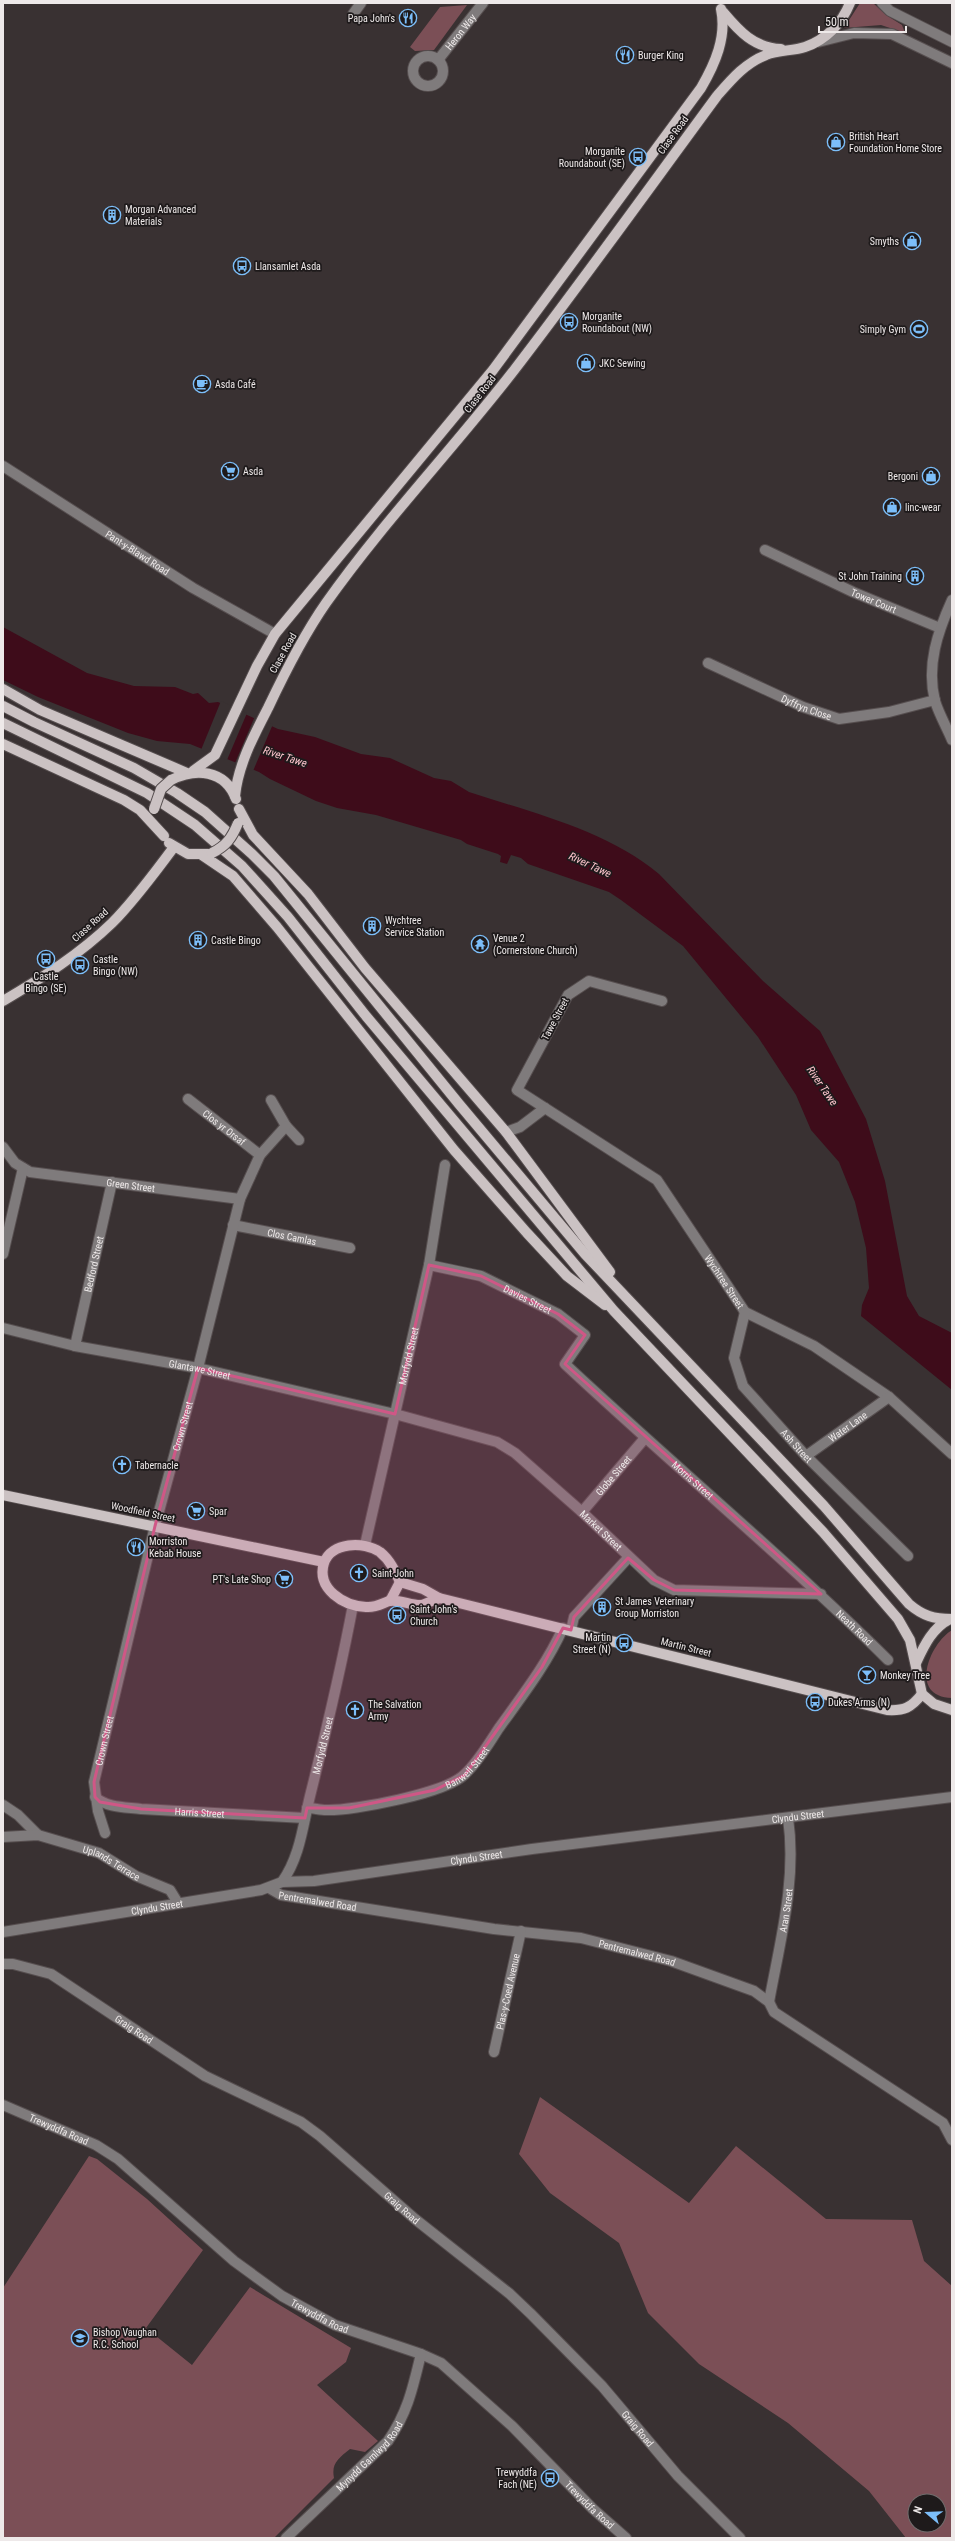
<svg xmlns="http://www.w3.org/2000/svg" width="955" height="2541" font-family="'Roboto Condensed',sans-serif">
	<rect width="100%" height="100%" fill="#393132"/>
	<g fill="#7b4f56" fill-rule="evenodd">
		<path d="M860 3H873L886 15 902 25 905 33 881 25 844 28Z"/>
		<path d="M467 5 434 50 415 51 410 47 440 7Z"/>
		<path d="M952 1630V1698C908 1697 929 1644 952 1630Z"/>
		<path d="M540 2097 689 2203 736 2146 826 2219 912 2220 924 2261 952 2286V2538H906L869 2491 788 2423 699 2364 648 2313 619 2243 550 2193 519 2154ZM915 2501H939V2525H915Z"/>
		<path d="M89 2156 97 2159 147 2199 203 2250 146 2328 192 2365 250 2287 351 2348 346 2362 317 2385 378 2441 365 2452 350 2449C339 2458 331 2463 334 2478L274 2538H3V2288Z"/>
	</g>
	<path fill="#3e0c1a" d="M3 627 87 673 134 686 175 687 193 694 198 693 209 703 218 702 278 729 315 737 361 754 390 758 434 778 451 781 469 792C533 813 606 830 659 874L763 981 820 1031 866 1119 885 1181 907 1296 919 1316 952 1333V1390L861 1316 862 1305 869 1288 866 1248 855 1202 839 1162 811 1130 796 1095 758 1037 683 946 621 900 609 892 528 864 521 858 511 855 507 864 500 862 501 856 498 854 467 844 461 840 376 815 337 808 316 801 270 779 259 772 190 744 157 741 128 733 38 697 3 680Z"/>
	<g fill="#393132">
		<path d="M221 701 247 713 227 760 201 750Z"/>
		<path d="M255 716 273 724 253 771 235 763Z"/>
	</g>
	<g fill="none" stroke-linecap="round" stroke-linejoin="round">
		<defs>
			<g id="minor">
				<path d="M882 3 890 11 952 42"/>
				<path d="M353 14 361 3"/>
				<path d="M818 42 854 33 892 34 952 63"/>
				<circle cx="428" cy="71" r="15"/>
				<path id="s1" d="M438 60 483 3"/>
				<path id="s2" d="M3 466 193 588 275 634"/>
				<path id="s3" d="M765 550 853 592 940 628"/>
				<path d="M952 600C938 631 926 665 935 701 939 714 947 728 952 740"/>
				<path id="s4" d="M708 663 803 707 839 719 889 712 935 700"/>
				<path id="s5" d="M662 1001 589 981 568 995 517 1090 657 1180 745 1312 814 1346 889 1397 952 1454"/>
				<path id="s6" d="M188 1099 260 1155"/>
				<path d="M271 1100 286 1126 299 1140"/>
				<path d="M506 1132 520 1127 545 1108"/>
				<path id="s7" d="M3 1147 15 1163 30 1172 240 1199"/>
				<path id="s8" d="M233 1225 350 1248"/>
				<path d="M3 1254 23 1168"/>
				<path id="s9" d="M429 1265 481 1276 558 1314 585 1335 565 1364C672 1464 784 1557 888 1660"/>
				<path id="s10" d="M745 1312 734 1358 743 1386 806 1456 908 1556"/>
				<path id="s11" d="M3 1328 75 1346 198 1368 395 1414 497 1442 515 1453 582 1512 654 1580 674 1590 821 1594"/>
				<path id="s12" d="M75 1346 112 1182"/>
				<path id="s13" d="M806 1456 889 1397"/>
				<path id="s14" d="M582 1512 645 1438"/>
				<path id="s15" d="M365 1545 429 1265 445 1165"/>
				<path d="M571 1630 574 1617 628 1558"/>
				<path id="s16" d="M95 1797C107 1808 126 1807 141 1809L305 1818"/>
				<path d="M3 1805 18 1815 38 1835"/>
				<path id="s17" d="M307 1808C313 1808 320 1810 326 1810 353 1811 447 1793 465 1774 479 1761 489 1743 499 1728 522 1696 547 1664 563 1628"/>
				<path id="s18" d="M105 1833 98 1811 94 1782 155 1526 198 1368 240 1199 260 1155 286 1126"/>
				<path id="s19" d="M3 1837 38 1835 99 1853 136 1876 170 1890 178 1903"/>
				<path id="s20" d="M282 1882C300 1857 303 1825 310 1796 326 1732 341 1669 353 1605"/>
				<path id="s21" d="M269 1888 281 1895 494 1929 581 1938 671 1961 754 1991 769 2002 774 2012 943 2123 952 2140"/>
				<path id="s22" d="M3 1932 261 1890 282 1882 314 1881 532 1849 952 1797"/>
				<path id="s23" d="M3 1964H13L51 1974 205 2076 301 2122 320 2136 415 2219 510 2294 530 2313 602 2386 678 2476 740 2538"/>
				<path id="s24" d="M769 2002C780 1941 797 1880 788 1818"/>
				<path id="s25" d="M494 2052 521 1931"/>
				<path id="s26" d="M3 2105 96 2145 118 2159 234 2261 282 2296 335 2325 421 2354 441 2363 512 2426 593 2509 626 2538"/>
				<path id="s27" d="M286 2538 388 2441C408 2412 413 2387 421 2354"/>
			</g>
			<g id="major">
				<path d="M723 12C739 31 754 48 781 49"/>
				<path d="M3 689 40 710 187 773"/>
				<path d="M3 706 34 722 134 768 177 793 205 812 252 854 274 876 459 1104 585 1254 824 1506 909 1604C923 1616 934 1619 951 1619"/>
				<path d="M3 723 147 793 195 825 242 866 288 917 366 1016 614 1311 823 1532 898 1619 910 1640 922 1694 934 1704 952 1710"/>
				<path d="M3 744 124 800 140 810 164 836"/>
				<path d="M193 771 215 755 257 666 275 634 493 370 701 88C715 64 727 37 721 9"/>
				<path d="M171 780C195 768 225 769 236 799"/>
				<path d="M235 796C238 765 254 735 268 708 285 672 303 636 326 603 384 521 454 448 515 369 584 279 650 187 717 96 731 80 745 63 766 55 778 50 793 51 805 47 826 40 842 23 850 3"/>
				<path d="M239 809 253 835 308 894 365 968 506 1132 610 1272"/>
				<path d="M169 843 188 854H208"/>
				<path d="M202 855 233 876 277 927 454 1150 527 1233 567 1276 605 1305"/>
				<path d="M3 1001C42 978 80 954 112 923 135 900 155 872 174 847"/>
				<path d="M3 1495 324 1562"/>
				<path d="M400 1582 423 1589 439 1598 887 1710C904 1711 911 1708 922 1694"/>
				<path d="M400 1582C395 1571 390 1560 380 1552 364 1541 331 1542 324 1563 316 1589 344 1606 366 1607 375 1608 381 1604 389 1601 399 1599 412 1606 422 1605 428 1603 434 1600 439 1598"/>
				<path d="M390 1601 400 1582"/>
				<path d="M916 1663C924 1646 932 1628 950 1619"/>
			</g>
		</defs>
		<use href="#minor" stroke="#564e4f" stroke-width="12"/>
		<use href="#major" stroke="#564e4f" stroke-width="12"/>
		<use href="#minor" stroke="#7f7b7c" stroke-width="10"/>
		<use href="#major" stroke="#cbc2c3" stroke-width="10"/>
		<defs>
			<g id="major-bridge">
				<path d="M154 809 161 789 171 780"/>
				<path d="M212 853C226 846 232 838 238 823"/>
			</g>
		</defs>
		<use href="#major-bridge" stroke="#564e4f" stroke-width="12" stroke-linecap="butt"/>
		<use href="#major-bridge" stroke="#cbc2c3" stroke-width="10"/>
	</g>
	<path fill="#cf5786" fill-opacity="0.2" stroke="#cf5786" stroke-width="3" stroke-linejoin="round" d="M429 1265 481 1276 558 1314 585 1335 565 1364 821 1594 674 1590 654 1580 628 1558 574 1617 571 1630 563 1628 542 1667 465 1775 435 1790 349 1808H307L305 1818 141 1809 100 1802 95 1797 94 1782 155 1526 198 1368 395 1414Z"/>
	<defs>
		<symbol id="restaurant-ring" viewBox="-11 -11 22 22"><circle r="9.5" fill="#1e1a1b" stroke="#7cbef9" stroke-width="1.5"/><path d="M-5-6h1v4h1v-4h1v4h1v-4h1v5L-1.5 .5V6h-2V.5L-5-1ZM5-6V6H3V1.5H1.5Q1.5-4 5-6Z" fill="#7cbef9"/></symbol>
		<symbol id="shop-ring" viewBox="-11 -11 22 22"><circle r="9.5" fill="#1e1a1b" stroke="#7cbef9" stroke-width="1.5"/><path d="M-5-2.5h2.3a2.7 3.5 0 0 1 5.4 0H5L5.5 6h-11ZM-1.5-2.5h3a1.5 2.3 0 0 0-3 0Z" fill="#7cbef9"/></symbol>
		<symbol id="bus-ring" viewBox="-11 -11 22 22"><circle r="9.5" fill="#1e1a1b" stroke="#7cbef9" stroke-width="1.5"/><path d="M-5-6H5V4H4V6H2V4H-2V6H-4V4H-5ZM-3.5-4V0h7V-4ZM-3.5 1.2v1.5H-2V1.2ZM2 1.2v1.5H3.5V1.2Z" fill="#7cbef9"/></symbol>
		<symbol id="building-ring" viewBox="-11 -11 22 22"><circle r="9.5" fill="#1e1a1b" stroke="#7cbef9" stroke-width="1.5"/><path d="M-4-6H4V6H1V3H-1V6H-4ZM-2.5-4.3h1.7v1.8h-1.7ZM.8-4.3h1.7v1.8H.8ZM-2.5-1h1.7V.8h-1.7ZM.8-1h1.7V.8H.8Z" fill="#7cbef9"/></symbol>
		<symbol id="stadium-ring" viewBox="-11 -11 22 22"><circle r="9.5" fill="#1e1a1b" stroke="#7cbef9" stroke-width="1.5"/><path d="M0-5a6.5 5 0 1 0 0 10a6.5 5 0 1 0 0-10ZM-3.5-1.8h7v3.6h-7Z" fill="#7cbef9"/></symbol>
		<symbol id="cafe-ring" viewBox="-11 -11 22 22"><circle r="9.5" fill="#1e1a1b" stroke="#7cbef9" stroke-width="1.5"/><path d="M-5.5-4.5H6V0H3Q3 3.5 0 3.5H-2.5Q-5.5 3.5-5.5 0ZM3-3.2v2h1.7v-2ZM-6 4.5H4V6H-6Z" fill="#7cbef9"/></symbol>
		<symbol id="supermarket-ring" viewBox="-11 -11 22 22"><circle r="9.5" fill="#1e1a1b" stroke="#7cbef9" stroke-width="1.5"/><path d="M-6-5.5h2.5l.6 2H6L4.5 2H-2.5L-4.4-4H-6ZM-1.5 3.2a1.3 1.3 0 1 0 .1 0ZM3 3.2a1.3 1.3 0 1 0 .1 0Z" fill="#7cbef9"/></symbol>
		<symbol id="temple-ring" viewBox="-11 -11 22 22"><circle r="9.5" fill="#1e1a1b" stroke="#7cbef9" stroke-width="1.5"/><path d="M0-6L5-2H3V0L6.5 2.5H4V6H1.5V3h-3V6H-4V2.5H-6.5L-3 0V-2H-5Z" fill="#7cbef9"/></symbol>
		<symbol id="church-ring" viewBox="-11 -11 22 22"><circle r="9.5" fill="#1e1a1b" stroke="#7cbef9" stroke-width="1.5"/><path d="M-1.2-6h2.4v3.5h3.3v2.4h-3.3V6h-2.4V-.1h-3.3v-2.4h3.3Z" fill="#7cbef9"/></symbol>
		<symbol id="bar-ring" viewBox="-11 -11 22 22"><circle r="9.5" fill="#1e1a1b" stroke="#7cbef9" stroke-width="1.5"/><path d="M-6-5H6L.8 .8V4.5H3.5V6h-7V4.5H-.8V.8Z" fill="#7cbef9"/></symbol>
		<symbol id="school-ring" viewBox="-11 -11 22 22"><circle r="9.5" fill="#1e1a1b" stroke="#7cbef9" stroke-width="1.5"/><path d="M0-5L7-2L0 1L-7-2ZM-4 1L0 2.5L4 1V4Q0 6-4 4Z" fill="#7cbef9"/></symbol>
	</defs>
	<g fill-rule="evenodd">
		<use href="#restaurant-ring" x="398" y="8" width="20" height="20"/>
		<use href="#restaurant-ring" x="615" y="45" width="20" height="20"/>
		<use href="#shop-ring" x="826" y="132" width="20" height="20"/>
		<use href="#bus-ring" x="628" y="147" width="20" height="20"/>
		<use href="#building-ring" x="102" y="205" width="20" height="20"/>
		<use href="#shop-ring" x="902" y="231" width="20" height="20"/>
		<use href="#bus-ring" x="232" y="256" width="20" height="20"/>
		<use href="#bus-ring" x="559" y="312" width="20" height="20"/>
		<use href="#stadium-ring" x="909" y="319" width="20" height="20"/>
		<use href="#shop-ring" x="576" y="353" width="20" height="20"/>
		<use href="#cafe-ring" x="192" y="374" width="20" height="20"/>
		<use href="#supermarket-ring" x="220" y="461" width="20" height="20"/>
		<use href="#shop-ring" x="921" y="466" width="20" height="20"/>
		<use href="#shop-ring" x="882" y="497" width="20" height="20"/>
		<use href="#building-ring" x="905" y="566" width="20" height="20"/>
		<use href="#building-ring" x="362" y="916" width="20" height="20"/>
		<use href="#building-ring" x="188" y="930" width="20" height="20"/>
		<use href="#temple-ring" x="470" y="934" width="20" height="20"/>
		<use href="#bus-ring" x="36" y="949" width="20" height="20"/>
		<use href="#bus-ring" x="70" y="955" width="20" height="20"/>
		<use href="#church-ring" x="112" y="1455" width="20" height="20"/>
		<use href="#supermarket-ring" x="186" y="1501" width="20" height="20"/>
		<use href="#restaurant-ring" x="126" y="1537" width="20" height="20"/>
		<use href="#church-ring" x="349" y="1563" width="20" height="20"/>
		<use href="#supermarket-ring" x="274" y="1569" width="20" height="20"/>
		<use href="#building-ring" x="592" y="1597" width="20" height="20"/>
		<use href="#bus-ring" x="387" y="1605" width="20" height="20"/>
		<use href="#bus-ring" x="614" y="1633" width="20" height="20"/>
		<use href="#bar-ring" x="857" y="1665" width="20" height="20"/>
		<use href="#bus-ring" x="805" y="1692" width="20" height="20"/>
		<use href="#church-ring" x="345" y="1700" width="20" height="20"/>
		<use href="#school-ring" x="70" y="2328" width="20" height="20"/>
		<use href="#bus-ring" x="540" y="2468" width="20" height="20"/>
	</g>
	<g text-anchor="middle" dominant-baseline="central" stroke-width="3.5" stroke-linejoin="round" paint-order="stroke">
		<g font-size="10" fill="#eee9e9" stroke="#1e1a1b" text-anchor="start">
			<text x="395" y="18" text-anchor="end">Papa John's</text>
			<text x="638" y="55">Burger King</text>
			<text x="849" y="136">British Heart<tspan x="849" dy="12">Foundation Home Store</tspan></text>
			<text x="625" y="151" text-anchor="end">Morganite<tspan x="625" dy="12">Roundabout (SE)</tspan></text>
			<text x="125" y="209">Morgan Advanced<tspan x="125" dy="12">Materials</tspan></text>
			<text x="899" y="241" text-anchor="end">Smyths</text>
			<text x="255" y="266">Llansamlet Asda</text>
			<text x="582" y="316">Morganite<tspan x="582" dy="12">Roundabout (NW)</tspan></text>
			<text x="906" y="329" text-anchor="end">Simply Gym</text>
			<text x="599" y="363">JKC Sewing</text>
			<text x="215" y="384">Asda Café</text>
			<text x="243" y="471">Asda</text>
			<text x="918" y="476" text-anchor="end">Bergoni</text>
			<text x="905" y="507">linc-wear</text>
			<text x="902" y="576" text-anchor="end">St John Training</text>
			<text x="385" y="920">Wychtree<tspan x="385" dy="12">Service Station</tspan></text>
			<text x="493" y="938">Venue 2<tspan x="493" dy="12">(Cornerstone Church)</tspan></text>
			<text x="211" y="940">Castle Bingo</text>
			<text x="93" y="959">Castle<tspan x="93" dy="12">Bingo (NW)</tspan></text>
			<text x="46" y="976" text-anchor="middle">Castle<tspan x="46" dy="12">Bingo (SE)</tspan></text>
			<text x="135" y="1465">Tabernacle</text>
			<text x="209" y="1511">Spar</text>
			<text x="149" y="1541">Morriston<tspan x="149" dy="12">Kebab House</tspan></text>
			<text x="372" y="1573">Saint John</text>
			<text x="271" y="1579" text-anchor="end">PT's Late Shop</text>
			<text x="615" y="1601">St James Veterinary<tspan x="615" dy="12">Group Morriston</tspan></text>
			<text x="410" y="1609">Saint John's<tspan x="410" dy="12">Church</tspan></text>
			<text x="611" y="1637" text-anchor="end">Martin<tspan x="611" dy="12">Street (N)</tspan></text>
			<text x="880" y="1675">Monkey Tree</text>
			<text x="828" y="1702">Dukes Arms (N)</text>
			<text x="368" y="1704">The Salvation<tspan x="368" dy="12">Army</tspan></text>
			<text x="93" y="2332">Bishop Vaughan<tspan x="93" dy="12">R.C. School</tspan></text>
			<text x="537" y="2472" text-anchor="end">Trewyddfa<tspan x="537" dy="12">Fach (NE)</tspan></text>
		</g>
		<g font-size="10" fill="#eee9e9" stroke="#1e1a1b">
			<text stroke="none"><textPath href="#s1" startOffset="36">Heron Way</textPath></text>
			<text transform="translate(673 135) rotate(-54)">Clase Road</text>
			<text transform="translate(480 394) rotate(-52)">Clase Road</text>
			<text stroke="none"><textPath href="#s2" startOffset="160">Pant-y-Blawd Road</textPath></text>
			<text stroke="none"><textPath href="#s3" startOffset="120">Tower Court</textPath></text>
			<text transform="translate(283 653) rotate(-61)">Clase Road</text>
			<text stroke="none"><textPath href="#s4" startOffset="108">Dyffryn Close</textPath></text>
			<text transform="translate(90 925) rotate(-42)">Clase Road</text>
			<text transform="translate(555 1019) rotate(-62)">Tawe Street</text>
			<text stroke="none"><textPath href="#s6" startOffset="46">Clos yr Orsaf</textPath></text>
			<text stroke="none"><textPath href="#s7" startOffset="139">Green Street</textPath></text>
			<text stroke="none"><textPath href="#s8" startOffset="60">Clos Camlas</textPath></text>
			<text stroke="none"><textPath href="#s12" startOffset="84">Bedford Street</textPath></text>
			<text stroke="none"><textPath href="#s5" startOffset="497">Wychtree Street</textPath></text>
			<text stroke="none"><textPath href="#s9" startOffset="105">Davies Street</textPath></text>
			<text stroke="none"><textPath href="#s15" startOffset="194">Morfydd Street</textPath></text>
			<text stroke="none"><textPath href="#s11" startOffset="201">Glantawe Street</textPath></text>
			<text stroke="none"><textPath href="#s18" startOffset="419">Crown Street</textPath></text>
			<text stroke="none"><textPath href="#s13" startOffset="51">Water Lane</textPath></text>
			<text stroke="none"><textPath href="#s10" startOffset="157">Ash Street</textPath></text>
			<text stroke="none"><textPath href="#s14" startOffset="48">Globe Street</textPath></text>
			<text stroke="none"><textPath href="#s9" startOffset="381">Morris Street</textPath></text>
			<text transform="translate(143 1512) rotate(12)">Woodfield Street</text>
			<text stroke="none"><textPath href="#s11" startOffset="644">Market Street</textPath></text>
			<text stroke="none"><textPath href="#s9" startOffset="600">Neath Road</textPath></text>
			<text transform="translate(686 1647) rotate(14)">Martin Street</text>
			<text stroke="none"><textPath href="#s18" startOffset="95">Crown Street</textPath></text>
			<text stroke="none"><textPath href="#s20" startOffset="143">Morfydd Street</textPath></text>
			<text stroke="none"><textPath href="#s17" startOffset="170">Banwell Street</textPath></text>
			<text stroke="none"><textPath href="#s16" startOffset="107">Harris Street</textPath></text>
			<text stroke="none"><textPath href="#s22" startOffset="804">Clyndu Street</textPath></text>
			<text stroke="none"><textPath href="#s22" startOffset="480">Clyndu Street</textPath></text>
			<text stroke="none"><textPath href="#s19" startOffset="114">Uplands Terrace</textPath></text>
			<text stroke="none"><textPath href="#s21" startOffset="51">Pentremalwed Road</textPath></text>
			<text stroke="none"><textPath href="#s22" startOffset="156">Clyndu Street</textPath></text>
			<text stroke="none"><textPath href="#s24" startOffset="93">Aran Street</textPath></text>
			<text stroke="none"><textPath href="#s21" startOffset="375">Pentremalwed Road</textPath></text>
			<text stroke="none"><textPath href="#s25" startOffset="62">Plas-y-Coed Avenue</textPath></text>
			<text stroke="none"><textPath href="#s23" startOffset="149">Graig Road</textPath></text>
			<text stroke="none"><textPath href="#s26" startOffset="61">Trewyddfa Road</textPath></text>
			<text stroke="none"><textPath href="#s23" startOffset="473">Graig Road</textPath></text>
			<text stroke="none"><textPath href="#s26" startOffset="384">Trewyddfa Road</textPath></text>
			<text stroke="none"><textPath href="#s23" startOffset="797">Graig Road</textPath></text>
			<text stroke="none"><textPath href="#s27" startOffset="117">Mynydd Garnlwyd Road</textPath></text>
			<text stroke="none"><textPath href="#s26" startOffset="720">Trewyddfa Road</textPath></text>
		</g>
		<g font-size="11" font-style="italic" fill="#fcc4cc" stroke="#1e1a1b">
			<text transform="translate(285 757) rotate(18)">River Tawe</text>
			<text transform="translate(590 865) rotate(25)">River Tawe</text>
			<text transform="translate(822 1086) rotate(55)">River Tawe</text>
		</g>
	</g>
	<rect width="955" height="2541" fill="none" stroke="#eee9e9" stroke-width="8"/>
	<g transform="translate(927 2513) rotate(289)"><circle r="19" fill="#1e1a1b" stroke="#716d6d"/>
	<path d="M0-3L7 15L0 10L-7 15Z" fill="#7cbef9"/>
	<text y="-6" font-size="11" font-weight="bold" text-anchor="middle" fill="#eee9e9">N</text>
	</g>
	<path d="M819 26v6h87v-6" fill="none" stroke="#eee9e9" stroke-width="2"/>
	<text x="825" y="26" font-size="12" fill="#eee9e9" stroke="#1e1a1b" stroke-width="3" paint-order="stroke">50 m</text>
</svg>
